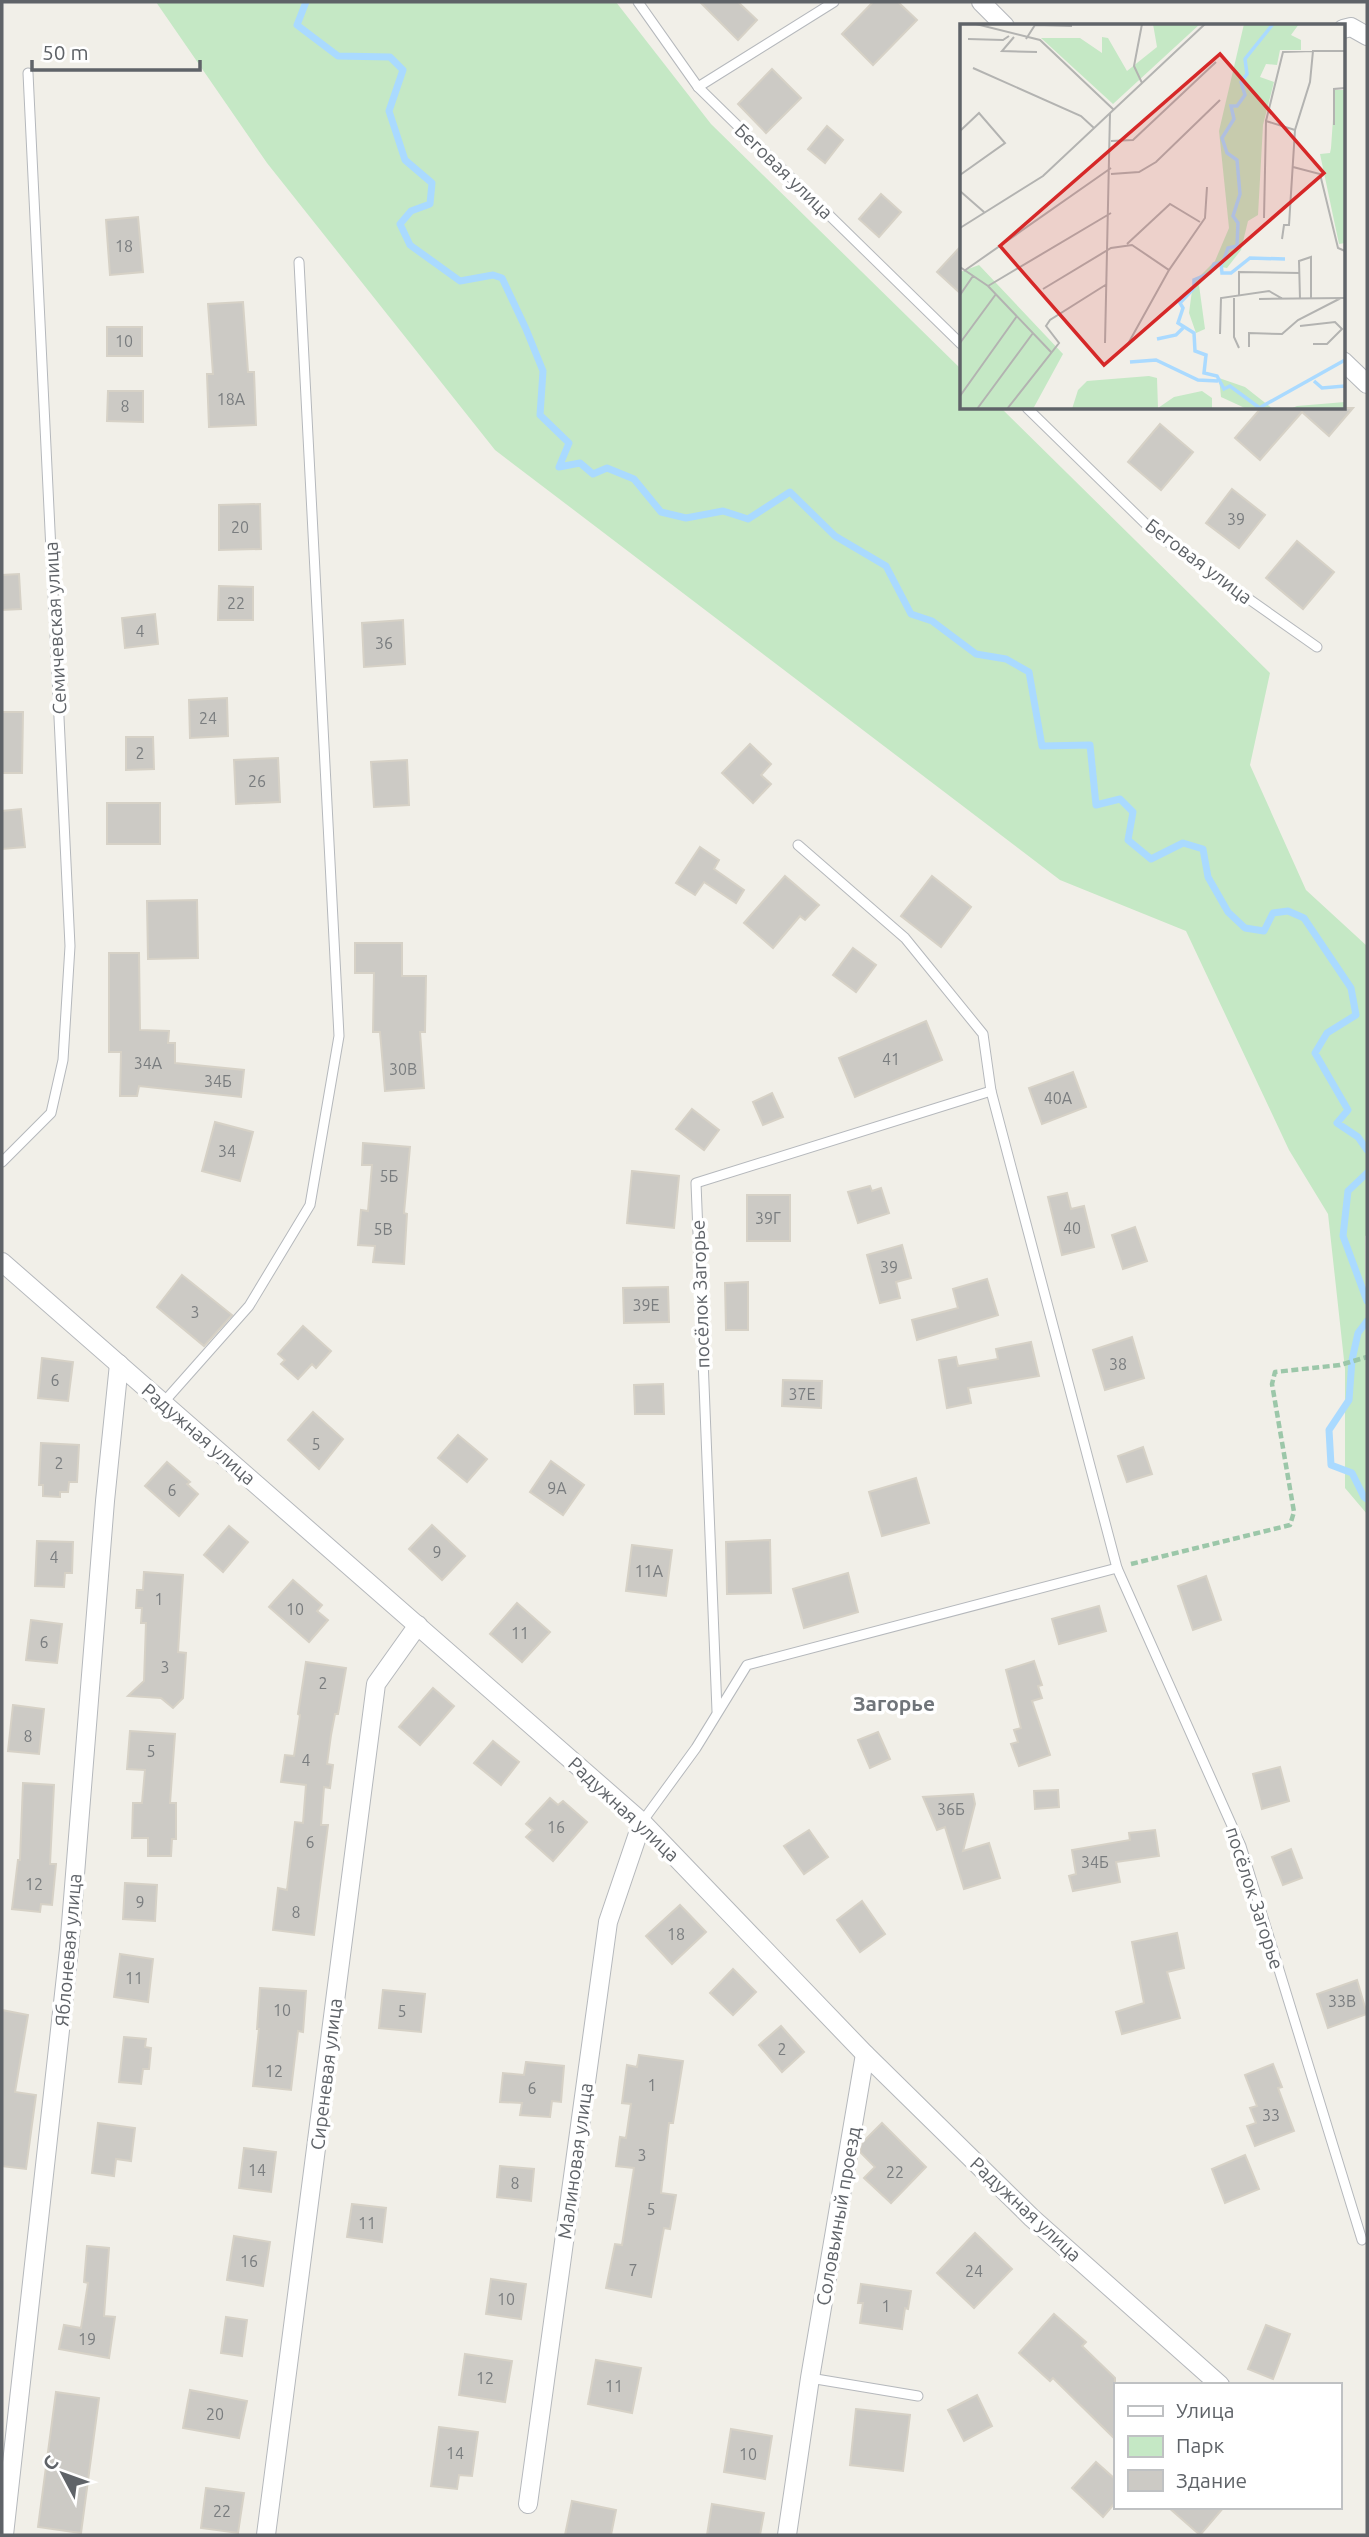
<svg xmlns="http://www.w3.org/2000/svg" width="1369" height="2537" font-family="Ubuntu,sans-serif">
	<rect width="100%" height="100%" fill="#f1efe8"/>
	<path fill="#c5e8c5" d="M156 2H616L711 124 961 369V408H1001L1270 673 1250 765 1306 890 1367 946V1235L1365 1236 1367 1514 1345 1488V1369L1328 1214 1289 1150 1186 931 1060 880 495 450 267 163Z"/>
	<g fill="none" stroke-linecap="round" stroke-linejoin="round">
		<g stroke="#aadaff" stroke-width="7">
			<path d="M306 2 297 25 338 56 390 57 403 70 389 111 405 160 432 183 430 204 411 211 400 224 410 245 460 281 493 275 502 278 526 329 543 371 540 415 569 443 559 467 580 463 593 474 607 468 634 479 661 512 686 518 723 511 748 519 790 492 835 536 886 566 911 614 932 621 976 654 1006 659 1029 672 1042 746 1090 745 1096 805 1120 799 1133 812 1128 840 1151 859 1183 843 1203 849 1208 877 1228 912 1245 928 1264 931 1273 913 1288 911 1304 918 1351 988 1356 1015 1327 1033 1315 1053 1348 1110 1337 1123 1358 1137 1367 1150"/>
			<path d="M1367 1173 1348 1191 1343 1236 1367 1301"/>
			<path d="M1367 1321 1358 1333 1352 1360 1349 1400 1329 1430 1331 1465 1352 1473 1364 1497 1367 1499"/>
		</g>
	</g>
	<g fill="#cccac5" stroke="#d6d1c6" stroke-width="2">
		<path d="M700 2H738L757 20 738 40Z"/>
		<path d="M873 2H898L917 20 873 65 842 34Z"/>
		<path d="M772 69 801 98 766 133 738 104Z"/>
		<path d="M827 126 843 140 825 163 808 149Z"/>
		<path d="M881 194 901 212 879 237 859 219Z"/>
		<path d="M138 217 143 272 110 275 106 220Z"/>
		<path d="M961 246V294L937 272Z"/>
		<path d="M243 302 248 372H254L256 425 209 427 207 374H213L208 304Z"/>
		<rect x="107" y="327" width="35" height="29"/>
		<path d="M108 391H143V422L107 421Z"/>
		<path d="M1261 408H1353L1329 436 1302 412 1260 460 1235 438Z"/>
		<path d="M1160 424 1193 452 1161 490 1128 462Z"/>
		<path d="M1232 489 1265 515 1239 548 1206 523Z"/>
		<path d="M260 504 261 549 219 550V505Z"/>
		<path d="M1297 541 1334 572 1303 609 1266 578Z"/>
		<path d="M19 574 21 609 2 610V575Z"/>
		<path d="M219 586 253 587V620H218Z"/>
		<path d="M155 614 158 644 125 648 122 618Z"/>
		<path d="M403 620 405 664 364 667 362 623Z"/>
		<path d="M227 698 228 736 190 738 189 700Z"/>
		<path d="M2 712H23L22 773H2Z"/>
		<path d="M126 737H153L154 769 126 770Z"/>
		<path d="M750 744 771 764 761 775 771 784 753 803 722 773Z"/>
		<path d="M278 758 280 802 236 804 234 760Z"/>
		<path d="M407 760 409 805 374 807 371 762Z"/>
		<rect x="107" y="803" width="53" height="41"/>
		<path d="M21 809 25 847 2 849V811Z"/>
		<path d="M700 847 719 860 714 869 744 890 736 903 704 882 695 895 676 883Z"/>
		<path d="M785 876 819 905 805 920 800 916 773 948 744 923Z"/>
		<path d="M932 876 971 907 941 947 901 916Z"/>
		<path d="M197 900 198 958 148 959 147 901Z"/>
		<path d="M355 943H402V976H426L425 1032H420L424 1088 385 1091 380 1032H373L374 973H355Z"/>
		<path d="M853 948 876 965 856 992 833 975Z"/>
		<path d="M109 953H139L140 1030 169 1031 168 1043H175V1063L244 1070 241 1097 139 1086 137 1096H120L121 1052H109Z"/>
		<path d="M926 1021 942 1060 855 1097 839 1058Z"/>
		<path d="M1073 1072 1086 1107 1042 1124 1029 1088Z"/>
		<path d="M772 1093 783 1117 763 1125 753 1102Z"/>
		<path d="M692 1109 719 1130 704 1150 676 1129Z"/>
		<path d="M215 1122 253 1132 240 1181 202 1171Z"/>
		<path d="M363 1143 410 1147 404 1213 407 1214 404 1264 373 1262 375 1246 358 1245 361 1210 368 1211 372 1165H362Z"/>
		<path d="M632 1171 679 1176 674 1228 627 1223Z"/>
		<path d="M870 1186 872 1191 881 1188 889 1213 858 1223 848 1192Z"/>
		<path d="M1067 1193 1071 1209 1084 1206 1094 1247 1062 1255 1048 1197Z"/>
		<rect x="747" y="1195" width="43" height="46"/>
		<path d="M1135 1227 1147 1261 1123 1269 1112 1235Z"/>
		<path d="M902 1245 911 1278 896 1282 900 1298 880 1303 867 1255Z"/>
		<path d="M182 1275 232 1315 204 1346 157 1307Z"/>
		<path d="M987 1279 998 1315 917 1340 912 1320 958 1308 953 1289Z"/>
		<path d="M748 1282V1330H726L725 1283Z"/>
		<path d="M668 1287 669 1322 624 1323 623 1288Z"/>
		<path d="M303 1326 331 1351 316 1368 312 1364 298 1379 281 1364 285 1360 278 1354Z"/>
		<path d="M1132 1337 1144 1378 1105 1390 1093 1350Z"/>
		<path d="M1031 1342 1039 1376 968 1388 971 1403 947 1408 939 1360 956 1357 958 1366 998 1359 996 1349Z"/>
		<path d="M42 1358 73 1362 68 1401 38 1398Z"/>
		<path d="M783 1380 822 1381 821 1408 782 1406Z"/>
		<path d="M663 1384 664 1414H635L634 1385Z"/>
		<path d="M313 1412 343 1439 319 1469 288 1440Z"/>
		<path d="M458 1435 487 1459 467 1482 438 1458Z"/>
		<path d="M41 1443 79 1445 77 1482H69L68 1492H60V1497L43 1496V1485H39Z"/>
		<path d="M1143 1447 1152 1474 1127 1482 1118 1456Z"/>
		<path d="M551 1461 584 1485 563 1515 530 1492Z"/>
		<path d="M167 1462 190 1482 187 1484 198 1494 179 1516 145 1486Z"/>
		<path d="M916 1478 929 1523 882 1536 869 1492Z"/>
		<path d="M432 1525 465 1556 442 1580 409 1549Z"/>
		<path d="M229 1526 248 1542 223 1572 204 1555Z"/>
		<path d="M770 1540 771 1593 727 1594 726 1542Z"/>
		<path d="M37 1541 73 1542 72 1573H65L64 1587 35 1586Z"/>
		<path d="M632 1545 672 1550 666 1596 626 1591Z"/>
		<path d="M144 1572 183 1575 178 1652 186 1653 183 1698 173 1708 161 1698 128 1696 144 1681 146 1623H141L142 1608H136L137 1590H143Z"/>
		<path d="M848 1573 858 1612 804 1628 793 1589Z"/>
		<path d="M1206 1576 1221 1620 1193 1630 1178 1586Z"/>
		<path d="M293 1580 322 1605 317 1611 328 1620 309 1642 269 1607Z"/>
		<path d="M517 1603 550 1632 522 1662 490 1634Z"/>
		<path d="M1099 1606 1106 1631 1059 1644 1052 1619Z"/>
		<path d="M31 1620 62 1624 57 1663 26 1660Z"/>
		<path d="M1034 1661 1042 1685 1038 1686 1042 1698 1032 1701 1050 1755 1019 1766 1011 1744 1018 1742 1014 1730 1021 1728 1006 1670Z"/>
		<path d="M306 1662 346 1668 338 1714H335L331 1735 327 1764 333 1765 330 1788 324 1787 321 1825H328L314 1935 273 1930 278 1888 287 1890 295 1822 303 1823 306 1785 281 1782 285 1755 294 1756 300 1715 298 1714Z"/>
		<path d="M433 1688 454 1706 420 1745 399 1727Z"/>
		<path d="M13 1705 44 1709 39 1754 8 1751Z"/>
		<path d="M130 1731 175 1734 170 1803H176V1839H172L171 1856H148V1838H132L133 1803H142L145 1770 127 1769Z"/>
		<path d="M878 1732 890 1759 870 1768 858 1740Z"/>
		<path d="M493 1741 519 1762 501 1785 474 1763Z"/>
		<path d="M1280 1767 1289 1801 1262 1809 1253 1774Z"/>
		<path d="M23 1783 54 1785 50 1864H56L52 1905 41 1904 40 1912 12 1909 18 1860H20Z"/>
		<path d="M1058 1790 1059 1807 1035 1809 1034 1791Z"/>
		<path d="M973 1794 975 1804 963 1851 989 1843 1000 1878 964 1889 945 1827 937 1830 923 1797Z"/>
		<path d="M550 1798 558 1805 563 1801 587 1822 553 1861 526 1837 533 1830 526 1824Z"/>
		<path d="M809 1830 828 1857 804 1874 784 1846Z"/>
		<path d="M1155 1830 1159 1856 1116 1862 1120 1882 1073 1891 1069 1876 1076 1874 1072 1850 1130 1840 1129 1833Z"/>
		<path d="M1291 1849 1302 1878 1283 1885 1272 1857Z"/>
		<path d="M125 1883 157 1885 155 1921 123 1919Z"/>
		<path d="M862 1901 885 1934 860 1952 837 1920Z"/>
		<path d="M680 1905 706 1932 672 1964 646 1936Z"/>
		<path d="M1177 1933 1184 1968 1167 1972 1180 2018 1122 2034 1116 2012 1144 2003 1132 1942Z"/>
		<path d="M120 1954 153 1959 148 2002 114 1997Z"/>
		<path d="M733 1969 756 1992 733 2015 710 1993Z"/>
		<path d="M1357 1980 1367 2014 1328 2028 1317 1994Z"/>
		<path d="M260 1988 306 1991 303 2032 298 2031 291 2090 253 2086 259 2029H257Z"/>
		<path d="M383 1990 425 1994 421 2032 379 2028Z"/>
		<path d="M2 2010 28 2015 15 2092 36 2095 26 2169 2 2166Z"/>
		<path d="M781 2026 804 2052 782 2072 759 2045Z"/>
		<path d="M124 2037 146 2039 145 2047 151 2048 149 2069H143L141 2084 119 2082Z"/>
		<path d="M639 2055 683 2061 673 2123H669L661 2193 676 2195 670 2229 664 2228 651 2297 606 2288 615 2244 622 2245 634 2168 616 2166 620 2137 626 2138 631 2104 622 2103 627 2065 637 2067Z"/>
		<path d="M526 2062 564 2066 561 2102 552 2101 550 2117 520 2115 522 2103 500 2102 503 2073 524 2075Z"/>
		<path d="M1273 2064 1282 2087 1278 2088 1294 2131 1255 2146 1247 2126 1256 2123 1250 2108 1257 2106 1245 2075Z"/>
		<path d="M98 2123 135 2128 131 2161 116 2159 114 2176 92 2173Z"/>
		<path d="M882 2123 926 2167 891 2203 864 2178 875 2167 860 2152 861 2144Z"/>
		<path d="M244 2148 276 2152 271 2192 239 2188Z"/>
		<path d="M1245 2155 1259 2189 1225 2203 1212 2169Z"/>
		<path d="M500 2166 534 2169 531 2201 497 2197Z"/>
		<path d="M352 2204 386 2208 382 2242 347 2237Z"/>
		<path d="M975 2233 1012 2269 974 2308 937 2273Z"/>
		<path d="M234 2236 270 2242 263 2286 227 2280Z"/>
		<path d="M87 2246 109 2248 104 2316 115 2317 109 2358 59 2349 64 2325 81 2328 88 2283 84 2282Z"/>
		<path d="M491 2279 526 2284 521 2319 486 2314Z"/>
		<path d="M861 2284 911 2291 908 2309 905 2308 902 2329 860 2323 863 2303H858Z"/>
		<path d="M1054 2314 1086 2342 1082 2346 1115 2378V2439L1053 2378 1050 2381 1019 2353Z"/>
		<path d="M226 2317 247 2320 242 2356 221 2353Z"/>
		<path d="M1266 2325 1290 2334 1273 2379 1248 2369Z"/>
		<path d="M465 2354 512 2361 505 2402 459 2395Z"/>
		<path d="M596 2360 641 2368 632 2413 588 2404Z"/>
		<path d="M190 2390 247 2401 239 2438 183 2428Z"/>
		<path d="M56 2392 99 2398 81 2533 38 2527Z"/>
		<path d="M977 2395 992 2426 964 2441 948 2410Z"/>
		<path d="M856 2409 910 2415 903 2471 850 2465Z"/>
		<path d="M439 2427 478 2432 472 2476 459 2475 457 2489 431 2486Z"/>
		<path d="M731 2429 772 2436 765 2479 724 2472Z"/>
		<path d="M1096 2462 1115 2479V2503L1103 2517 1072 2488Z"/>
		<path d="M206 2488 244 2493 238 2533 201 2528Z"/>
		<path d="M572 2501 616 2510 611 2535H565Z"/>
		<path d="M712 2504 764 2513 760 2535H707Z"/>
		<path d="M1168 2507H1224L1200 2535Z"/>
	</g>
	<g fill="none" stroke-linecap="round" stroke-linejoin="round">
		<defs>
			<g id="service">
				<path d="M638 2 698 87"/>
				<path d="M834 2 698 87 961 344"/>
				<path d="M1027 408 1155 533 1317 647"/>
				<path d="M2 1162 51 1113 63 1060 70 946 28 73"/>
				<path d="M163 1403 249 1306 310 1205 339 1036 299 262"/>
				<path d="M1117 1568 1241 1846 1362 2240"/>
				<path d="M717 1711 696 1183 991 1091"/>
				<path d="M642 1822 696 1748 747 1665 1117 1568 991 1091 983 1034 905 938 798 845"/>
				<path d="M810 2378 918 2396"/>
			</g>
			<g id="minor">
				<path d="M981 2 1005 26"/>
				<path d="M1343 29 1351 27 1367 36"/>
				<path d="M1343 361 1367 384"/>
				<path d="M2 1262 642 1822 865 2054 1032 2218 1220 2385"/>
				<path d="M528 2504 608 1922 642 1822"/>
				<path d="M4 2535 69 1949 105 1501 119 1364"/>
				<path d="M266 2535 376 1684 418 1625"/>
				<path d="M787 2535 810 2378 865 2054"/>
			</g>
		</defs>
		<use href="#service" stroke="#b5b8bc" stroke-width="11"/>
		<use href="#minor" stroke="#b5b8bc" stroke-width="20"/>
		<path stroke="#9cc7a9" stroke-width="4.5" stroke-dasharray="7 3.5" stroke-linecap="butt" d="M1131 1564 1290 1525 1294 1512 1272 1384 1275 1372 1340 1365 1367 1357"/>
		<use href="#service" stroke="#fff" stroke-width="9"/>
		<use href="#minor" stroke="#fff" stroke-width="18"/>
	</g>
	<g text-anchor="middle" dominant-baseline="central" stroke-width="7" stroke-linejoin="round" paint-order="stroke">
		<g font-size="16" fill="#7a7d7f">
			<text x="124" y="246">18</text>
			<text x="124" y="341">10</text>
			<text x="231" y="399">18А</text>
			<text x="125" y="406">8</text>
			<text x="1236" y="519">39</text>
			<text x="240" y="527">20</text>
			<text x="236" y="603">22</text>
			<text x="140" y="631">4</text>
			<text x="384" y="643">36</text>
			<text x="208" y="718">24</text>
			<text x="140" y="753">2</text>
			<text x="257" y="781">26</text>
			<text x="891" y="1059">41</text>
			<text x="148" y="1063">34А</text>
			<text x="403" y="1069">30В</text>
			<text x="218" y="1081">34Б</text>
			<text x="1058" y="1098">40А</text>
			<text x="227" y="1151">34</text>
			<text x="389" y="1176">5Б</text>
			<text x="768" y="1218">39Г</text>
			<text x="1072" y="1228">40</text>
			<text x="383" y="1229">5В</text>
			<text x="889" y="1267">39</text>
			<text x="646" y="1305">39Е</text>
			<text x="195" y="1312">3</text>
			<text x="1118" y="1364">38</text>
			<text x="55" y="1380">6</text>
			<text x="802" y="1394">37Е</text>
			<text x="316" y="1444">5</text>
			<text x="59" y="1463">2</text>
			<text x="557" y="1488">9А</text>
			<text x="172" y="1490">6</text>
			<text x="437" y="1552">9</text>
			<text x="54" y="1557">4</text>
			<text x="649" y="1571">11А</text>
			<text x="159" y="1599">1</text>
			<text x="295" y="1609">10</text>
			<text x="520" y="1633">11</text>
			<text x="44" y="1642">6</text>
			<text x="165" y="1667">3</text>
			<text x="323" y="1683">2</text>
			<text x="28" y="1736">8</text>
			<text x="151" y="1751">5</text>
			<text x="306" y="1760">4</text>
			<text x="951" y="1809">36Б</text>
			<text x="556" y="1827">16</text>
			<text x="310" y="1842">6</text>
			<text x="1095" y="1862">34Б</text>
			<text x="34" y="1884">12</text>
			<text x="140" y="1902">9</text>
			<text x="296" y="1912">8</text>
			<text x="676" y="1934">18</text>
			<text x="134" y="1978">11</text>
			<text x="1342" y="2001">33В</text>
			<text x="282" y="2010">10</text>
			<text x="402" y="2011">5</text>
			<text x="782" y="2049">2</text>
			<text x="274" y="2071">12</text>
			<text x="652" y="2085">1</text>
			<text x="532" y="2088">6</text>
			<text x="1271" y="2115">33</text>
			<text x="642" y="2155">3</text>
			<text x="257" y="2170">14</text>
			<text x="895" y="2172">22</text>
			<text x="515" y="2183">8</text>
			<text x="651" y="2209">5</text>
			<text x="367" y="2223">11</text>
			<text x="249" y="2261">16</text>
			<text x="633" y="2270">7</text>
			<text x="974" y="2271">24</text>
			<text x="506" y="2299">10</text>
			<text x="886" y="2306">1</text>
			<text x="87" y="2339">19</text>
			<text x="485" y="2378">12</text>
			<text x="614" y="2386">11</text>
			<text x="215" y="2414">20</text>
			<text x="455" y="2453">14</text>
			<text x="748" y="2454">10</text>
			<text x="222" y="2511">22</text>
		</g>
		<g font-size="19" fill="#5f6368" stroke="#fff">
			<text transform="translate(784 171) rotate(44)">Беговая улица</text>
			<text transform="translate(1199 561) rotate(37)">Беговая улица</text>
			<text transform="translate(55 628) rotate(-93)">Семичевская улица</text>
			<text transform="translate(700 1294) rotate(-92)">посёлок Загорье</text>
			<text transform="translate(199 1434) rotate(41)">Радужная улица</text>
			<text transform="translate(624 1809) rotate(43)">Радужная улица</text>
			<text transform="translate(1255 1898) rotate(72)">посёлок Загорье</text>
			<text transform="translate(68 1950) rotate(-85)">Яблоневая улица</text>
			<text transform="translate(326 2074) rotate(-83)">Сиреневая улица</text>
			<text transform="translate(575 2161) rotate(-82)">Малиновая улица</text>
			<text transform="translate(1026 2209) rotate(43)">Радужная улица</text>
			<text transform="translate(838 2216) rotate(-80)">Соловьиный проезд</text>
		</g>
		<g font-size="21" font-weight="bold" fill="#70757a" stroke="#fff">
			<text x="894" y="1703">Загорье</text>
		</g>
	</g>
	<g transform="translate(960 24)">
		<rect width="385" height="385" fill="#f1efe8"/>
		<path d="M193 0H240L153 80 81 14H120L142 29V13L148 14 167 47 197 23ZM284 0H339L331 11 341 16V26H320L317 41 306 40 300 53 314 58 303 101 298 191 288 197 281 226 267 244 256 242 239 261 245 305 236 309 229 289 233 259 255 237 269 204 259 107ZM375 66H385V219L379 220 360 130 370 129 371 124ZM19 241 103 330 73 385H0V248ZM189 352 197 354 198 384 214 373 242 367 252 374V385H112L118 366 127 357ZM259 354 285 363 313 385H287L261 373ZM385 378V385H330L337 382Z" fill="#c5e8c5"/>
		<path fill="none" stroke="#aadaff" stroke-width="3.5" d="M261 239 262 249H271L290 234 325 235M197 315 216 311 223 304M170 338 196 336 238 356 258 357M354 357 362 364 385 362M301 383 385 336M301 385 270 362 264 365 257 352 244 349 246 331 235 327 234 309 218 299 223 284 220 279 234 264V256L250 249 254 240 263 238 268 224 277 222 278 199 273 192 280 170 277 136 267 129 262 114 274 95 271 82H277L285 71 281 58 287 50 285 35 313 0"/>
		<path fill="none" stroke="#b3b3b1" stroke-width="2" d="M16 0 80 16 154 86M182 0 174 42 182 59M54 13 42 27 77 28M8 15 43 16 49 12M66 15 75 1 112 2M13 44 121 92 134 104M385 88V111M306 97 323 28 353 27M374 101V65L385 64M0 107 19 89 45 119 0 151M151 117 173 116 256 38M333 143 360 150 378 224 385 227M151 150 179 148 196 138 260 76M0 167 24 188M304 194 306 97 335 106M0 204 83 152 245 0M322 215 324 201H329L335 106 350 58 353 27H385M167 220 210 180 240 198M0 243 28 262 91 328M4 247 151 144M28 262 151 189M83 265 151 224 172 221 209 246 245 194 247 163M0 271 13 252M279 273V248L340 249M274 274V313L279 324M299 275 385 274M340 275 339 237 351 233V275M340 302 375 298 382 305 367 320H353M260 310 261 274 309 267 323 275M169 318 209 246M0 319 36 270M145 319 150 89M289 323V309L322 310 338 296 381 274M0 372 57 292M17 385 73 309M47 385 99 319 86 302 90 296 147 260"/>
		<path fill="#d62828" fill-opacity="0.15" stroke="#d62828" stroke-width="3.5" d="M260 30 364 149 144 341 40 222Z"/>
		<rect width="385" height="385" fill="none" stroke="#5f6368" stroke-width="3.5"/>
	</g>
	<rect width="1369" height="2537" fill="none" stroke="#5f6368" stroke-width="7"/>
	<rect x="1114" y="2383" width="228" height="126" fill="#ffffff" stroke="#bfc1c3" stroke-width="2"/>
	<rect x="1128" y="2406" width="35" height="10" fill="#ffffff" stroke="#bfc1c3" stroke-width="2"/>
	<text x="1176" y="2418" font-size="21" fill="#5f6368">Улица</text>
	<rect x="1128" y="2436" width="35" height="21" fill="#c5e8c5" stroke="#bfc1c3" stroke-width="2"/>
	<text x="1176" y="2453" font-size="21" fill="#5f6368">Парк</text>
	<rect x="1128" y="2470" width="35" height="21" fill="#cccac5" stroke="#bfc1c3" stroke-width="2"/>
	<text x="1176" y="2488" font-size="21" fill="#5f6368">Здание</text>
	<g transform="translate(63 2474) rotate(311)" stroke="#ffffff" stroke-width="5" paint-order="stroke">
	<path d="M0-5L12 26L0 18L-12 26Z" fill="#5f6368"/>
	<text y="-10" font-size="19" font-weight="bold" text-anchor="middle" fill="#5f6368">С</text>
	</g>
	<path d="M32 60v10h168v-10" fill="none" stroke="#5f6368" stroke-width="3.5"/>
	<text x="42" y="60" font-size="21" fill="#5f6368" stroke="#ffffff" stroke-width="5" paint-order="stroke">50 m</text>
</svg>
